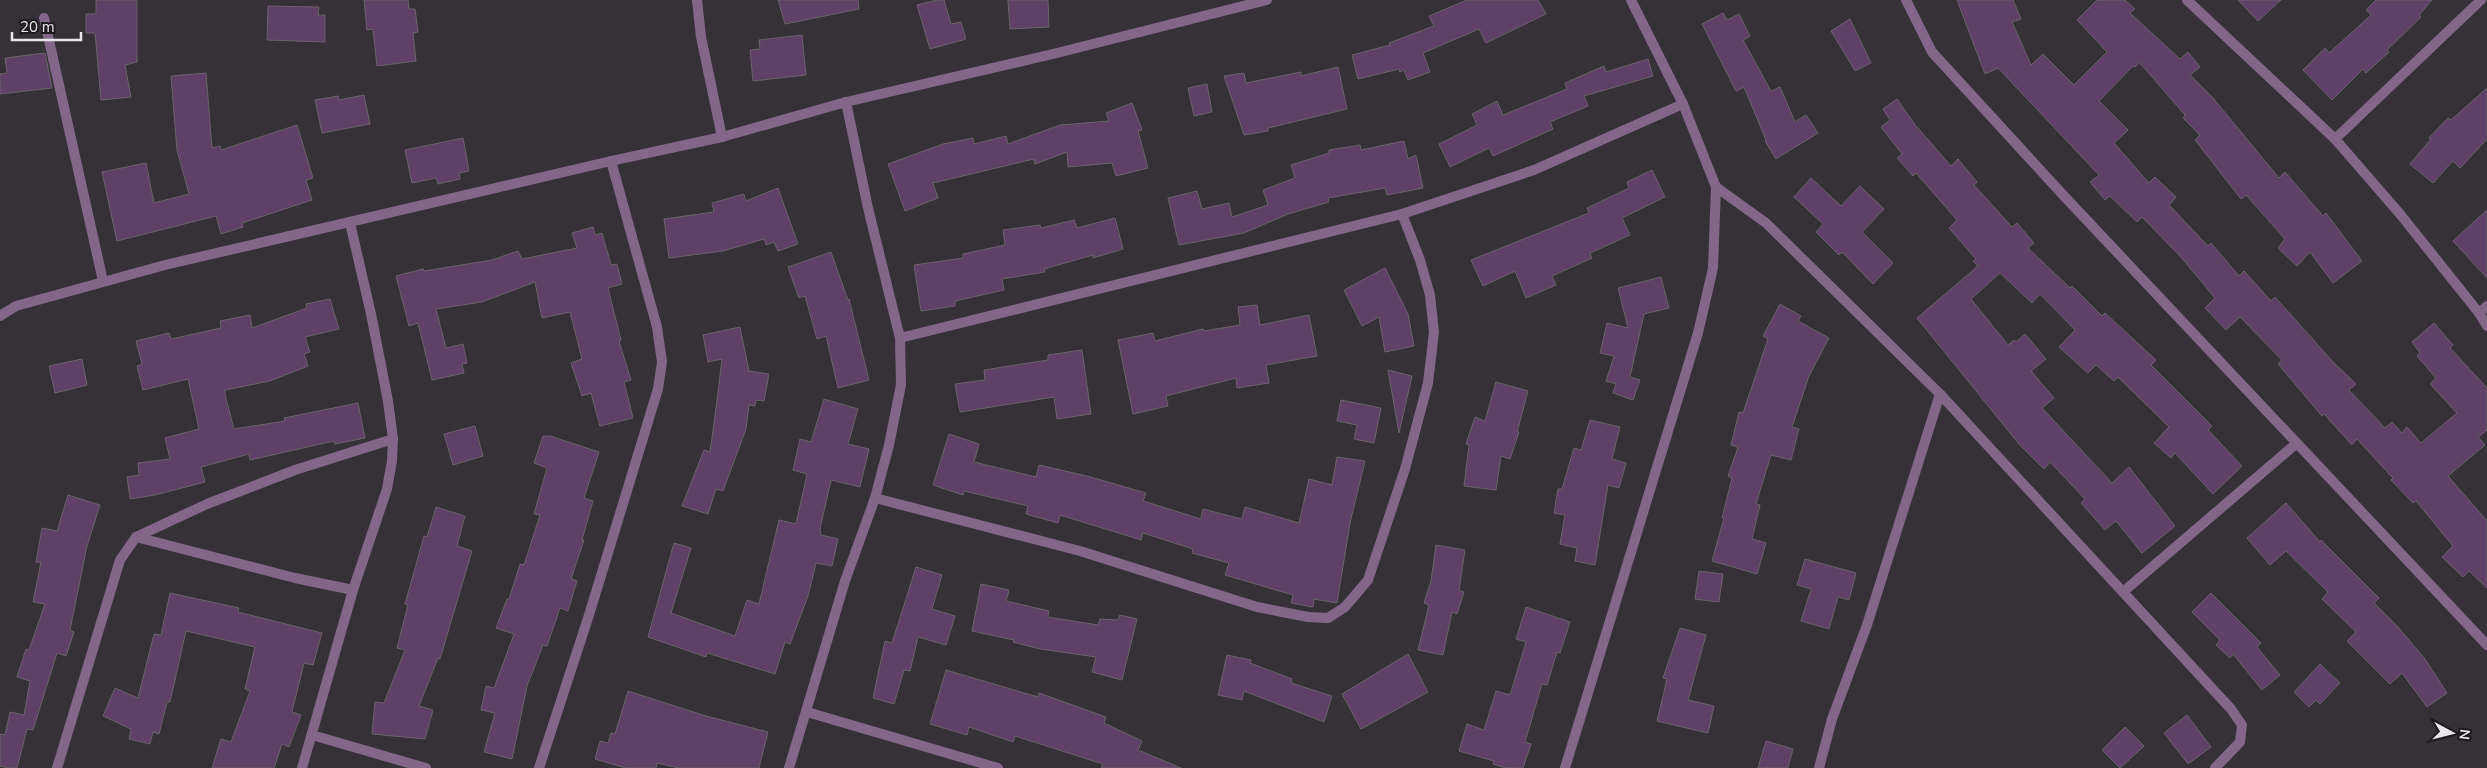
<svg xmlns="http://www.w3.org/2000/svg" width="2487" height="768" font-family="'Nunito Sans',sans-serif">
	<rect width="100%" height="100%" fill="#363138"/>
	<g fill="#5f4167" stroke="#69636a">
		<path d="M96 0H137V62L125 65 131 97 101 100 95 33H86V14H96Z"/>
		<path d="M364 0H408L409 9H415L418 32 413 33 416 61 377 66 373 29 367 30Z"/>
		<path d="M778 0H858L859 9 785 24Z"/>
		<path d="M937 0H944L951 24 961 22 966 39 930 49 917 5Z"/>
		<path d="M1008 0H1048L1049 27 1010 29Z"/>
		<path d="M1467 0H1538L1546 14 1486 43 1479 29 1423 53 1430 72 1408 80 1404 70 1400 72 1399 69 1358 79 1352 55 1390 45 1389 43 1434 26 1429 16Z"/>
		<path d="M1957 0H2013L2021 19 2012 22 2031 65 2043 54 2074 85 2107 52 2077 20 2097 0H2125L2135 9 2130 13 2180 59 2188 52 2200 67 2190 75 2213 98 2279 178 2285 172 2323 216 2326 213 2362 261 2333 283 2310 252 2297 266 2278 248 2285 239 2246 195 2241 199 2195 140 2200 135 2183 118 2185 115 2139 62 2135 67 2133 66 2099 101 2128 130 2114 143 2149 183 2155 177 2176 197 2169 205 2208 246 2211 243 2239 276 2244 271 2271 301 2275 297 2333 362 2356 384 2349 390 2385 428 2392 422 2402 433 2407 427 2421 443 2457 413 2430 384 2436 378 2417 356 2420 353 2412 342 2434 323 2453 345 2450 348 2487 388V430L2478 437 2485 445 2448 476 2487 521V588L2469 571 2463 577 2442 557 2453 546 2416 501 2413 503 2391 480 2393 478 2357 439 2352 445 2324 414 2322 416 2278 364 2282 360 2240 317 2226 330 2205 308 2215 298 2180 256 2142 217 2137 222 2110 196 2105 200 2090 182 2099 175 1998 68 1985 74Z"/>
		<path d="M2238 0H2281L2258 21Z"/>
		<path d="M2376 0H2432L2419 15 2421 17 2387 50 2389 52 2366 73 2363 69 2332 100 2303 70 2325 48 2329 53 2371 15 2366 10Z"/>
		<path d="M268 6 319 7 318 15H325V42L267 40Z"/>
		<path d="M1723 13 1727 20 1739 14 1750 36 1743 40 1771 91 1780 87 1795 122 1806 115 1818 133 1776 159 1765 141 1766 140 1744 87 1736 91 1702 24Z"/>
		<path d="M1850 19 1871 63 1855 71 1831 31Z"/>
		<path d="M802 35 806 75 753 81 750 50 760 49 759 40Z"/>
		<path d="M45 53 52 88 0 94V74L7 73 5 58Z"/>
		<path d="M1648 59 1653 76 1584 96 1588 106 1550 122 1553 129 1493 156 1489 148 1450 167 1439 144 1477 125 1472 114 1497 101 1503 115 1567 89 1565 83 1604 66 1606 72Z"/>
		<path d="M1338 67 1347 109 1268 128V131L1244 135 1224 76 1244 73 1246 83 1301 72V76Z"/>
		<path d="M206 73 212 148 220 146 221 150 297 125 313 178 306 180 312 200 242 223 243 227 221 234 216 216 117 241 102 172 146 163 154 203 189 194 177 150 171 76Z"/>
		<path d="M1207 84 1212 112 1194 116 1188 88Z"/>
		<path d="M2487 88V139L2460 168 2453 161 2433 183 2410 164 2431 139 2429 138 2448 118 2451 120Z"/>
		<path d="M364 95 370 124 322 133 315 100 338 96 339 100Z"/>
		<path d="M1897 99 1916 126 1951 166 1958 159 1977 182 1974 185 2012 227 2017 223 2034 243 2028 248 2070 288 2072 286 2102 316 2105 313 2156 360 2151 365 2212 426 2208 430 2242 466 2213 494 2175 453 2171 458 2154 443 2169 427 2118 377 2114 381 2096 365 2088 373 2059 347 2075 330 2040 294 2032 303 2000 273 1971 299 2008 345 2014 340 2016 342 2025 334 2046 359 2031 371 2054 398 2042 408 2112 483 2129 467 2175 526 2142 553 2116 521 2105 530 2081 503 2085 499 2050 462 2044 469 2019 444 1917 318 1978 266 1973 261 1976 259 1949 228 1957 220 1916 173 1913 176 1897 158 1902 154 1881 127 1890 120 1883 109Z"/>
		<path d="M1132 103 1142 130 1138 131 1148 168 1116 176 1112 163 1068 167 1067 152 1035 164 1034 159 933 183 938 198 905 211 888 164 943 144 973 138 974 144 1006 136 1008 144 1060 125 1109 121 1106 113Z"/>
		<path d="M463 138 469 171 459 173 460 179 438 184 436 178 412 183 405 150Z"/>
		<path d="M1404 141 1408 159 1416 155 1423 188 1387 195 1385 188 1328 198 1329 202 1288 214 1244 233 1179 245 1168 198 1197 191 1202 209 1229 203 1232 217 1268 205 1263 190 1295 178 1291 165 1329 153V150L1360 145 1361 150Z"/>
		<path d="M1652 170 1665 197 1622 218 1630 235 1590 253 1592 258 1552 276 1556 285 1526 298 1515 271 1483 286 1471 260 1589 213 1587 208 1629 188 1627 182Z"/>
		<path d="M1811 178 1841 206 1860 186 1884 209 1862 232 1893 263 1873 284 1842 252 1839 255 1816 232 1823 224 1794 197Z"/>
		<path d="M778 188 798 244 778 251 774 242 766 245 764 239 723 251 669 258 664 219 714 212 712 203 744 194 746 201Z"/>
		<path d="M2487 210V278L2453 241Z"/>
		<path d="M1115 218 1123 249 1093 258V255L1044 269 1045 272 1002 279 1004 290 955 301V306L921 311 914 265 963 258V254L1005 245 1003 230 1040 225 1041 228 1074 220 1077 228Z"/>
		<path d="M593 227 595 235 602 233 611 265 617 264 622 284 608 288 621 340 619 341 631 380 624 382 633 418 600 426 591 393 582 396 571 363 582 359 570 312 542 318 535 282 482 302 436 309 446 348 463 344 467 363 462 364 464 373 432 380 418 323 409 326 396 276 423 269 424 271 492 260 518 251 522 259 577 248 572 233Z"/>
		<path d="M831 252 848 300 849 299 869 380 838 388 826 336 817 339 805 296 799 298 788 267Z"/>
		<path d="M1385 268 1408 314 1414 346 1385 352 1379 317 1362 326 1344 290Z"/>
		<path d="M1661 277 1669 308 1644 314 1630 377 1640 380 1633 400 1613 393 1616 384 1606 381 1614 356 1600 353 1607 323 1628 328 1618 288Z"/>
		<path d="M330 299 339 329 305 337 310 352 304 354 308 366 270 381 225 390V395L234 429 285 421 284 418 358 403 365 438 335 444 334 441 250 460 249 454 201 467 205 482 155 495 130 499 127 477 139 475 138 463 170 459 165 438 199 429 188 379 143 390 137 366 142 364 136 341 169 333 171 339 221 328 220 321 250 315 252 328 307 308 306 304Z"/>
		<path d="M1780 304 1801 316 1798 321 1829 338 1809 376 1792 427 1799 429 1791 460 1771 455 1756 504 1760 505 1752 539 1766 543 1757 574 1712 561 1724 518H1722L1732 478 1728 476 1738 447 1731 445 1739 412 1743 413 1768 339 1763 336Z"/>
		<path d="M1257 305 1260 325 1309 315 1317 356 1266 365 1269 383 1237 388 1236 378 1166 396 1168 406 1133 414 1118 340 1153 333 1155 341 1203 329 1204 331 1240 325 1238 307Z"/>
		<path d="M740 327 749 371 769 374 764 401 756 400 755 406 749 405 746 429 723 491 716 489 708 514 682 506 704 450 710 452 718 393 722 359 708 362 703 335Z"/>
		<path d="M1082 350 1091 414 1057 419 1054 397 960 412 955 384 985 380 984 370 1048 360V355Z"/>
		<path d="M82 359 87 385 55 393 49 366Z"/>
		<path d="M1388 370 1412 376 1399 433Z"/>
		<path d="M1496 382 1528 391 1517 432H1519L1510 459 1501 456 1496 490 1464 486 1469 445 1466 444 1475 417 1485 421Z"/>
		<path d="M824 399 858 409 848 444 869 449 860 487 831 480 820 529 821 535 838 539 832 566 816 563 808 596 790 644 785 642 775 674 707 653 706 657 648 637 674 543 691 548 671 613 735 636 747 600 759 604 779 520 796 524 807 474 793 470 800 439 811 442Z"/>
		<path d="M1341 400 1381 408 1374 443 1354 439 1357 425 1337 421Z"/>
		<path d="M1590 420 1620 427 1612 459 1626 463 1619 488 1608 485 1595 565 1575 561 1577 548 1560 544 1565 515 1554 513 1558 489H1562L1574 448 1581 450Z"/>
		<path d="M475 426 483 456 453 465 444 434Z"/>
		<path d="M949 434 979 444 974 462 1036 477 1039 465 1087 476 1146 493 1143 501 1201 519 1203 509 1242 519 1245 507 1299 523 1309 479 1332 485 1337 457 1365 461 1350 523 1337 603 1314 599 1313 607 1291 603 1293 595 1225 575 1229 563 1192 553 1193 549 1143 533 1141 540 1060 515 1058 523 1026 514 1028 506 964 491 963 495 933 485Z"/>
		<path d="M543 436H550L599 452 584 498 593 501 582 540H584L571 579 577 581 568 611 560 608 547 646 543 645 527 686 512 759 484 752 495 713 481 710 486 686 494 688 514 634 496 628 507 599H509L520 564 524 565 540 515 534 514 547 468 534 463Z"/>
		<path d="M68 495 100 505 87 546 70 630 74 632 66 656 57 653 33 730 27 729 17 768H9L0 766V734L5 735 10 712 24 715 30 681 17 677 26 649 29 650 45 604 33 602 41 562H36L42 528 57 531Z"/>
		<path d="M2286 503 2320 542 2321 540 2379 598 2374 603 2398 627 2425 659 2447 693 2427 707 2402 673 2390 684 2347 641 2356 632 2322 599 2328 592 2286 551 2270 565 2247 538Z"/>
		<path d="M436 507 465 516 457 546 472 551 440 659 438 658 419 706 433 710 425 739 372 734 375 702 384 703 405 650 397 648 408 605 405 604 424 536 427 537Z"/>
		<path d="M1436 545 1465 550 1459 590 1464 592 1457 614 1452 612 1443 655 1418 650 1429 605 1424 603 1431 581Z"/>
		<path d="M1805 559 1856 573 1849 600 1838 597 1829 629 1801 621 1811 589 1797 585Z"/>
		<path d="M916 567 942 575 932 609 955 616 946 645 918 637 910 671 904 670 894 704 873 698 885 641 892 643Z"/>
		<path d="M1699 571 1723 574 1719 602 1695 599Z"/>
		<path d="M981 584 1009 590 1006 601 1049 611 1048 617 1098 625 1100 619 1118 620 1120 615 1137 619 1122 680 1092 672 1096 657 1040 649 1013 642 1014 640 972 631Z"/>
		<path d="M170 593 239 608 238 612 322 633 313 665 304 663 292 712 301 715 289 747 282 744 274 768H212L221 739 231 742 250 691 245 689 255 647 186 631 170 702H167L159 734 153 732 150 744 129 739 131 729 103 716 115 688 138 698 154 634 161 635Z"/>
		<path d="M2211 593 2261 643 2257 647 2280 675 2262 690 2233 654 2230 658 2216 645 2220 640 2192 612Z"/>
		<path d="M1526 607 1570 622 1560 653 1557 652 1547 685 1542 684 1525 742 1531 744 1523 768H1506L1493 764 1494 761 1459 751 1467 724 1484 730 1496 691 1510 695 1526 642 1516 639Z"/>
		<path d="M1680 628 1706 635 1688 700 1714 706 1708 733 1657 721 1667 679 1663 678Z"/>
		<path d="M1408 654 1428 692 1361 729 1342 694Z"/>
		<path d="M1227 655 1251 660 1250 663 1292 679 1291 683 1332 696 1324 722 1244 691 1242 700 1218 695Z"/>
		<path d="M2320 664 2340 683 2320 704 2316 700 2309 707 2294 692Z"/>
		<path d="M946 670 1038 697 1039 693 1106 717 1104 723 1142 741 1138 750 1181 768H1101L1103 764 1015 736 1013 742 969 727 967 735 930 724Z"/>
		<path d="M628 691 706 716 768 732 759 768H679L657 763 656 768H626L595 759 600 741 608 743 611 733 615 734Z"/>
		<path d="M2187 715 2211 747 2188 764 2164 733Z"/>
		<path d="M2125 727 2144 746 2120 768 2102 750Z"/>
		<path d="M1766 741 1793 749 1788 768H1758Z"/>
	</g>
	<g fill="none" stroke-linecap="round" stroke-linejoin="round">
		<g stroke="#826789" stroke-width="10">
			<path d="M697 0 701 37 722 137"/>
			<path d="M1906 0 1932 52 2064 196 2487 645"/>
			<path d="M2187 0 2335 139 2400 214 2479 313 2487 306"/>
			<path d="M44 18 103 281"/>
			<path d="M2335 139 2481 0"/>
			<path d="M1716 187 1766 223 1940 394 2231 709 2242 725 2240 742 2215 768"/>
			<path d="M2479 313 2487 326"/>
			<path d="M0 316 16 306 165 265 611 161 722 137 846 102 1057 53 1267 0"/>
			<path d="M900 338 1402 214 1534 170 1683 104"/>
			<path d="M875 498 1080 551 1257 607 1308 617 1328 618 1345 607 1368 580 1405 469 1428 383 1434 332 1430 295 1420 260 1402 214"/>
			<path d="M136 537 295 578 353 590"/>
			<path d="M2123 592 2297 443"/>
			<path d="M807 712 998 768"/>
			<path d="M312 735 426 768"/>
			<path d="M57 768 120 560 136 537 207 504 295 470 393 439"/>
			<path d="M302 768 353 590 387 489 392 461 393 439 388 401 371 314 350 223"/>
			<path d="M539 768 589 615 658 389 662 362 657 327 611 161"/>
			<path d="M789 768 845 581 875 498 889 445 901 385 900 338 868 208 846 102"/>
			<path d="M1565 768 1698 333 1713 268 1716 187 1683 104 1631 0"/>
			<path d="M1819 768 1832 719 1867 625 1940 394"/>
		</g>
	</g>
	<g transform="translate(2452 733) rotate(97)" stroke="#1c1a1d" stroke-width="4" paint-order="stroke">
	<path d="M0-4L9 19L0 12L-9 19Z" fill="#e9e6ea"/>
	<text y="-8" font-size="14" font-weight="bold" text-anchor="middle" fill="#e9e6ea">N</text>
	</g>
	<path d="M12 32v8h69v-8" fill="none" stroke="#e9e6ea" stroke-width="2.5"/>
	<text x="20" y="32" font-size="15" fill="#e9e6ea" stroke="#1c1a1d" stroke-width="4" paint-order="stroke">20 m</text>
</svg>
